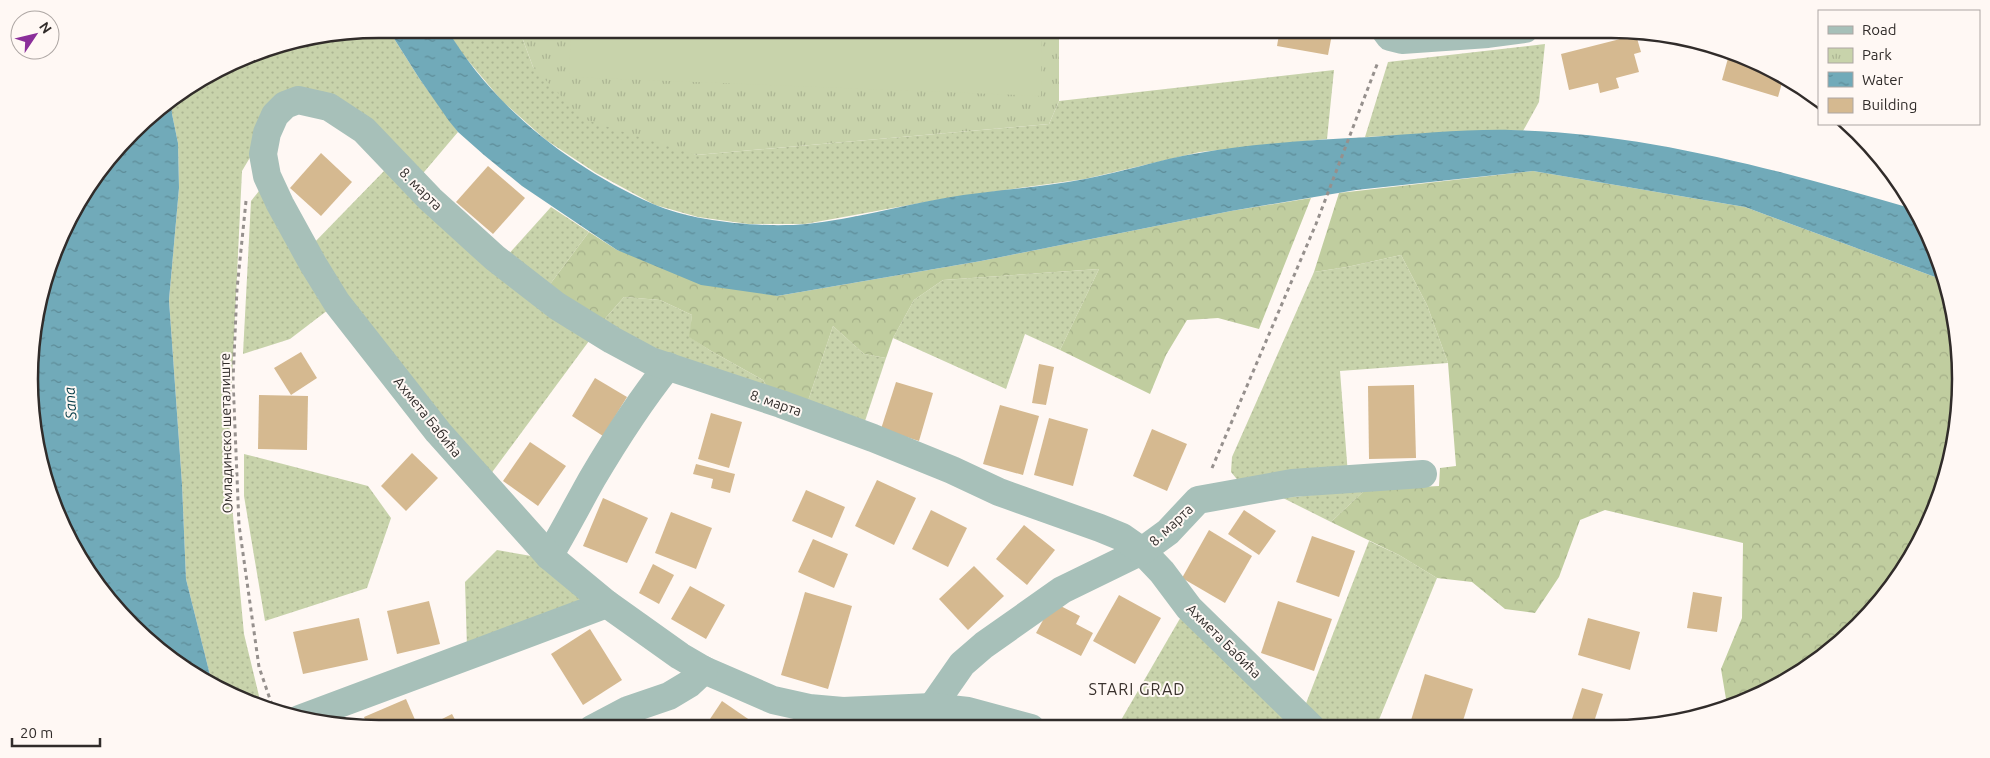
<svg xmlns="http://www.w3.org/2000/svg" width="1990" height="758" font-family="Ubuntu,sans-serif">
	<defs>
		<pattern id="grass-dots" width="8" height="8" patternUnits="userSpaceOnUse" patternTransform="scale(1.25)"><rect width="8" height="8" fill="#c8d3ab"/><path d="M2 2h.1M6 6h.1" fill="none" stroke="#acb593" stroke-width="1.8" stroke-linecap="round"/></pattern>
		<pattern id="forest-crowns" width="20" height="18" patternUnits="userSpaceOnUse" patternTransform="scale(1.25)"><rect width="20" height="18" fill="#c0cd9f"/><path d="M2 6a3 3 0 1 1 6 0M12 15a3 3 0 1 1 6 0" fill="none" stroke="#a5b089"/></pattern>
		<pattern id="park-tufts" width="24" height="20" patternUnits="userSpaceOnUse" patternTransform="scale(1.25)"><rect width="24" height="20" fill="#c8d3ab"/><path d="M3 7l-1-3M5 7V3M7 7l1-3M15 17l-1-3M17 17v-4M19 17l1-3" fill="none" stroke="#acb593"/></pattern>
		<pattern id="water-ripples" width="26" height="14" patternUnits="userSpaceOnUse" patternTransform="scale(1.25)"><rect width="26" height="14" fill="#71aab9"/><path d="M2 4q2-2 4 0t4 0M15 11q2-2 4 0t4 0" fill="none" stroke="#5d8b97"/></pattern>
	</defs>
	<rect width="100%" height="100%" fill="#fff8f4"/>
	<g fill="url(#grass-dots)">
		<path d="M379 29H388L419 78 458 132 419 178 311 89 255 149 242 171 228 462 244 634 259 696 264 708 224 693 215 687 210 675 186 579 182 484 169 300 179 188 178 143 172 114 171 99 204 76 266 47Z"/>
		<path d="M447 29H519L533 67 696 155 1049 124 1059 101 1334 70 1327 139 1200 152 1085 179 948 198 805 224H748L698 217 655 205 596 173 546 140 502 101 460 51Z"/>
		<path d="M1545 44 1539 102 1523 131 1511 130 1365 137 1388 62Z"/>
		<path d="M385 170 589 341 490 475 455 439 311 246Z"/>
		<path d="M259 191 328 310 290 339 243 354 251 201Z"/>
		<path d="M551 207 589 232 548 287 506 257Z"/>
		<path d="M1401 255 1427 305 1448 363 1340 371 1348 475 1240 483 1231 472 1232 457 1314 272 1347 267Z"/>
		<path d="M1099 269 1060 350 1025 334 1006 389 893 338 914 300 943 280Z"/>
		<path d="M624 297 660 300 692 315 690 337 711 351 763 380 769 390 650 350 603 321Z"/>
		<path d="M833 326 864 354 886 358 863 427 808 401Z"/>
		<path d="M244 454 368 486 391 518 367 588 265 621 244 496Z"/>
		<path d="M1365 490 1331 522 1283 498Z"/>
		<path d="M1369 541 1399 555 1437 578 1376 727H1327L1305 706Z"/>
		<path d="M497 550 537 557 585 599 467 648 465 582Z"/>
		<path d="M1182 615 1298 727H1117Z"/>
		<path d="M924 716 921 728H839L851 724Z"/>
	</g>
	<g fill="url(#forest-crowns)">
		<path d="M1533 171 1745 207 1946 281 1958 334 1960 402 1949 470 1902 573 1842 642 1766 693 1727 705 1721 669 1742 618 1743 543 1605 510 1580 520 1559 577 1535 613 1505 609 1472 582 1437 578 1399 555 1331 522 1365 490 1439 486 1440 468 1456 466 1448 363 1427 305 1401 255 1347 267 1314 272 1339 193Z"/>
		<path d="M1311 198 1259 329 1218 318 1187 320 1166 355 1150 394 1060 350 1099 269 943 280 914 300 893 338 886 358 864 354 833 326 808 401 769 390 763 380 711 351 689 337 692 315 660 300 624 297 603 321 548 287 589 232 617 250 777 296 981 261 1231 211Z"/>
	</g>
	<path fill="url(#park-tufts)" d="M519 29H1059V101L1049 124 696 155 583 119 533 67Z"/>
	<path fill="#c8d3ab" d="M571 29H1042L1041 96 569 77Z"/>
	<g fill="url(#water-ripples)">
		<path d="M388 29H447C493 107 570 167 653 204 694 222 762 228 807 224 853 219 899 206 945 198 992 190 1039 188 1085 179 1123 172 1161 159 1199 153 1256 143 1314 140 1371 137 1417 134 1465 129 1511 130 1651 133 1784 172 1917 210L1943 267 1946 281 1745 207 1533 171 1356 190 1231 211 981 261 777 296 701 285 617 250 522 186 484 155 458 132 449 121 419 78Z"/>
		<path d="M171 99 172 114 178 143 179 188 169 300 182 484 186 579 210 675 215 687 166 657 88 573 55 513 36 448 32 333 47 266 76 204 148 115Z"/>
	</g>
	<g fill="#d5b990">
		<path d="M1280 29H1333L1328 55 1277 46Z"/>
		<path d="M1636 35 1641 52 1634 54 1639 72 1616 78 1619 88 1600 93 1598 83 1569 90 1561 54Z"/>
		<path d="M1730 51 1766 65 1784 76 1778 97 1722 80Z"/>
		<path d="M321 153 352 182 321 216 290 188Z"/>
		<path d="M488 166 525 198 493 234 456 202Z"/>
		<path d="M301 352 317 378 291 395 274 368Z"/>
		<path d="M1039 364 1054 367 1046 405 1032 403Z"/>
		<path d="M595 378 627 397 603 436 572 416Z"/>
		<path d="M896 382 933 393 919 441 881 429Z"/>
		<path d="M1414 385 1416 458 1369 459 1368 386Z"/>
		<path d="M259 395 308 396 307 450 258 449Z"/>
		<path d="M1000 405 1039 416 1023 475 983 464Z"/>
		<path d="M711 413 742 422 729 468 698 459Z"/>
		<path d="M1049 418 1088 429 1073 486 1034 475Z"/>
		<path d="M1152 429 1187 444 1167 491 1133 476Z"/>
		<path d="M530 442 566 466 538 506 503 481Z"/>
		<path d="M412 453 438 478 406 511 381 486Z"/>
		<path d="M696 464 735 474 730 493 711 488 713 479 693 474Z"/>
		<path d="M877 480 916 498 894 545 855 526Z"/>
		<path d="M806 490 845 507 832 538 792 521Z"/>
		<path d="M603 498 648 518 627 563 583 546Z"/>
		<path d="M931 510 967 528 948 567 912 549Z"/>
		<path d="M1244 510 1276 531 1259 555 1228 534Z"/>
		<path d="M671 512 712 528 696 569 655 553Z"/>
		<path d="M1024 525 1055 550 1027 585 996 559Z"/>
		<path d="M1209 530 1252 556 1225 603 1182 578Z"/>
		<path d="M1312 536 1355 551 1339 597 1296 582Z"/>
		<path d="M813 539 848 554 834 588 798 572Z"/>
		<path d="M653 564 674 575 659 604 639 593Z"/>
		<path d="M974 566 1004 596 968 630 939 599Z"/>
		<path d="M690 586 725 605 706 639 671 619Z"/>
		<path d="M805 592 852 606 828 689 781 675Z"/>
		<path d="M1693 592 1722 597 1717 632 1687 628Z"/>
		<path d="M1119 595 1161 618 1135 664 1093 641Z"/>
		<path d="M429 601 440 644 397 654 387 611Z"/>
		<path d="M1278 601 1332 619 1314 671 1261 653Z"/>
		<path d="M1053 602 1080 616 1076 624 1093 633 1081 656 1036 633Z"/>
		<path d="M359 618 368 660 303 674 293 632Z"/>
		<path d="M1588 618 1640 632 1630 670 1578 655Z"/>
		<path d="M590 629 622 680 583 705 551 654Z"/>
		<path d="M1425 674 1473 689 1461 727H1409Z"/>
		<path d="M1582 688 1603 694 1593 725 1572 719Z"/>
		<path d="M406 699 419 729 369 728 364 717Z"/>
		<path d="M722 701 754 723 751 728H704Z"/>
		<path d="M452 714 460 729H442L438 721Z"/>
	</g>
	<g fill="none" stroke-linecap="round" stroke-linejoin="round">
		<g stroke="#96908d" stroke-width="3" stroke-dasharray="4 4" stroke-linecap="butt">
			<path d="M246 201 237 289 233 380 239 525 259 667 273 708"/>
			<path d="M1212 468 1316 224 1378 62"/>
		</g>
		<g stroke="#a7c0b9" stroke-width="28">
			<path d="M1384 29 1390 37 1402 40 1488 34 1525 29"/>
			<path d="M549 556C564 531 578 504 592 479 615 440 640 401 668 366"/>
			<path d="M932 707 962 664 984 645 1062 590 1142 551 1162 572 1189 608 1311 727"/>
			<path d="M299 719 607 604"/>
			<path d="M1031 728 968 711 932 707 843 711 809 708 773 700 704 670 680 656 607 604 549 556 438 432 337 303 313 264 280 204 267 176 263 154 267 133 275 115 285 105 298 100 329 107 364 130 430 199 495 258 557 306 612 340 651 361 781 404 873 438 952 470 999 492 1100 528 1122 537 1142 551 1168 532 1198 500 1292 483 1423 474"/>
			<path d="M592 729 628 710 669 696 689 684 704 670"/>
		</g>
	</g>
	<g text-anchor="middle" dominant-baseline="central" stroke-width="4" stroke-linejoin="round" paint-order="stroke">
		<g font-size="14" fill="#312c2a" stroke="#fff8f4">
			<text transform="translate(421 189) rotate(45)">8. марта</text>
			<text transform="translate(776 403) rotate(19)">8. марта</text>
			<text transform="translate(428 417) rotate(51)">Ахмета Бабића</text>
			<text transform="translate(226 433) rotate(-91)">Омладинскo шеталиште</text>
			<text transform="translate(1171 525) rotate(-43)">8. марта</text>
			<text transform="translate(1224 641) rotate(45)">Ахмета Бабића</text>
		</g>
		<g font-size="15" font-style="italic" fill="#033b47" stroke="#fff8f4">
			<text transform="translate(70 403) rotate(-94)">Sana</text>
		</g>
		<g font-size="16" letter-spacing="1" fill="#39312c" stroke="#fff8f4">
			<text x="1137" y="689">STARI GRAD</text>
		</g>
	</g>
	<path d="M0 0H1990V758H0ZM379 38H1611A341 341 0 0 1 1952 379V379A341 341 0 0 1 1611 720H379A341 341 0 0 1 38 379V379A341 341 0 0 1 379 38Z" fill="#fff8f4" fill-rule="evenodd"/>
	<path fill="none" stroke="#312c2a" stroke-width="2.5" d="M379 38H1611A341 341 0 0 1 1952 379V379A341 341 0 0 1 1611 720H379A341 341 0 0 1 38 379V379A341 341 0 0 1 379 38Z"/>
	<rect x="1818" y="10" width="162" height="115" fill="#fff8f4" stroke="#ada6a3"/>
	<rect x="1828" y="26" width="25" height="8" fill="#a7c0b9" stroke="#ada6a3"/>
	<text x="1862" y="35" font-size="15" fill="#312c2a">Road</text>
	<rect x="1828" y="48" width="25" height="15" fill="url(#park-tufts)" stroke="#ada6a3"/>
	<text x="1862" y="60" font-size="15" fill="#312c2a">Park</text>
	<rect x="1828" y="72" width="25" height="15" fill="url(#water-ripples)" stroke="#ada6a3"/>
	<text x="1862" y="85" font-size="15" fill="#312c2a">Water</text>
	<rect x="1828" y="98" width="25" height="15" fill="#d5b990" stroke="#ada6a3"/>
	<text x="1862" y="110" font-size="15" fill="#312c2a">Building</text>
	<g transform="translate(35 35) rotate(55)"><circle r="24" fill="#fff8f4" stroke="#ada6a3"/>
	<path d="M0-4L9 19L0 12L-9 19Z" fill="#8b2f9a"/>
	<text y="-8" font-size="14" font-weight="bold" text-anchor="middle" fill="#312c2a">N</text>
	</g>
	<path d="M12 738v8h88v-8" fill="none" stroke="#312c2a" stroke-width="2.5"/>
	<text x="20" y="738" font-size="15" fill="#312c2a" stroke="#fff8f4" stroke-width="4" paint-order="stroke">20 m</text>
</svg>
